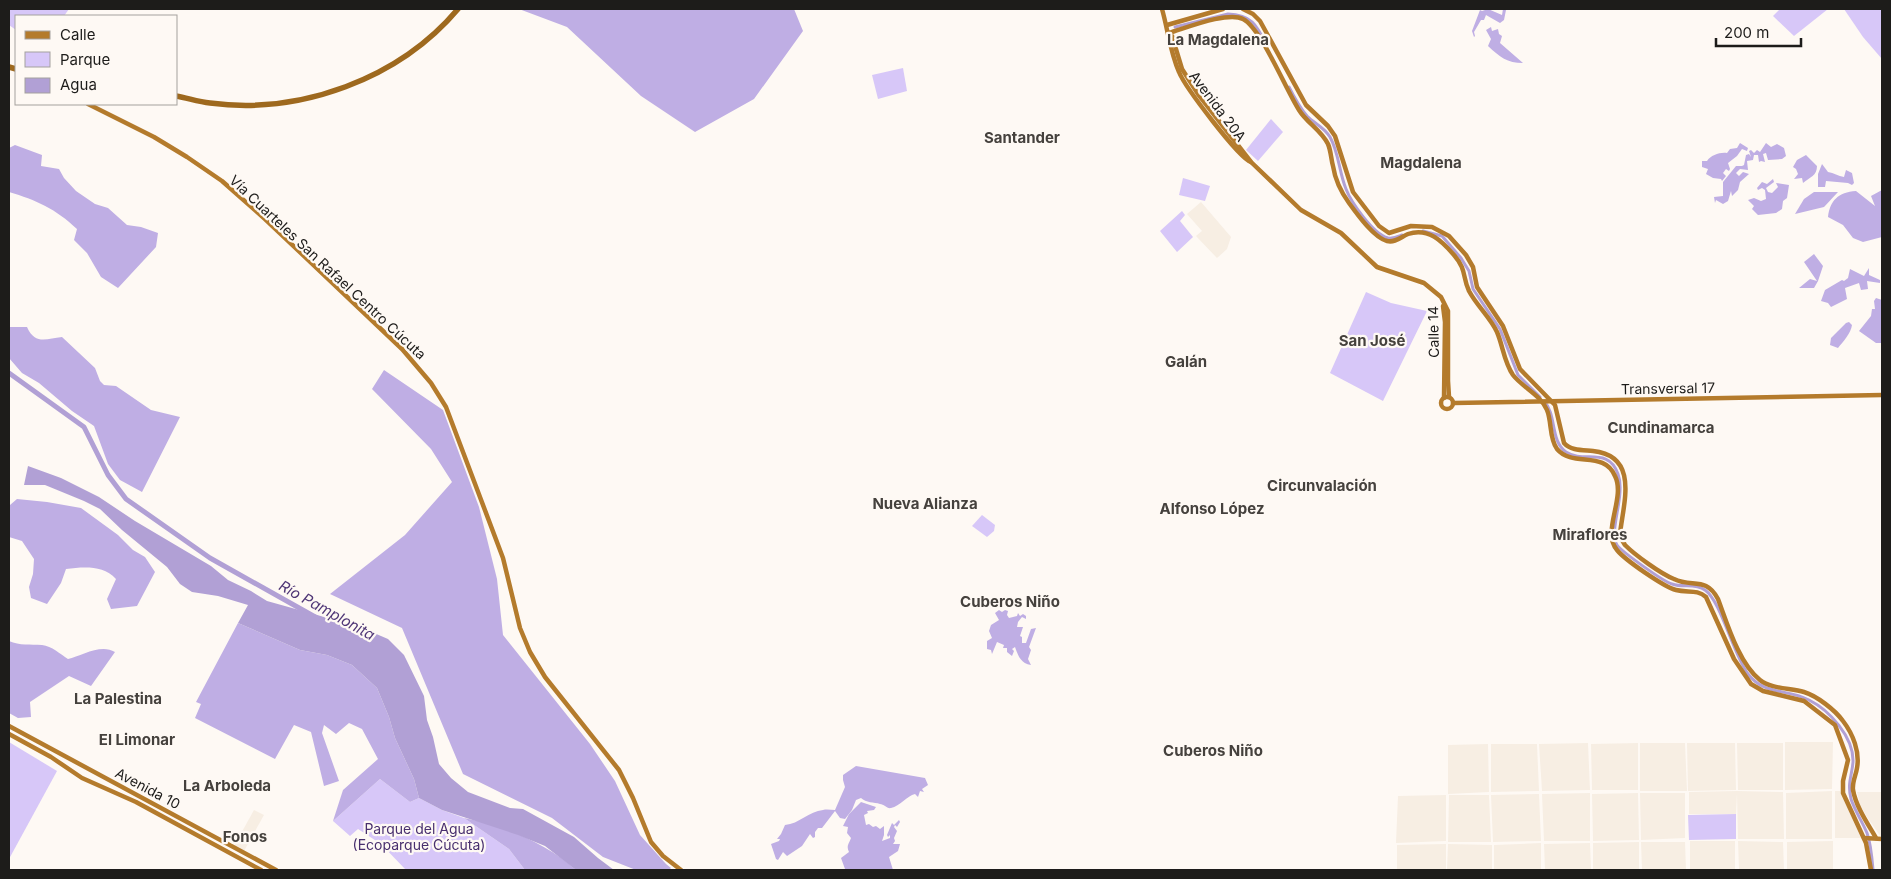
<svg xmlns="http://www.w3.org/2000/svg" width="1891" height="879" font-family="Inter,sans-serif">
	<rect width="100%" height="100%" fill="#fef9f4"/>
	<g fill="#f7eee3">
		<path d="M1201 202 1231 237 1227 249 1217 258 1196 236 1202 231 1187 214Z"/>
		<path d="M1785 742H1833L1832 789 1785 790Z"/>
		<path d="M1588 743 1590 790 1542 791 1539 744Z"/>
		<path d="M1638 743V790H1592L1591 744Z"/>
		<path d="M1640 743H1685L1687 791H1640Z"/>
		<path d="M1687 743H1735L1736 790 1688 791Z"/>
		<path d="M1737 743H1783V790H1738Z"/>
		<path d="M1488 744 1489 792 1448 794V745Z"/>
		<path d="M1491 744H1537L1539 791 1491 792Z"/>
		<path d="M1737 791 1783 792 1784 839H1738L1737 794 1736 814H1689V792Z"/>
		<path d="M1832 791V839H1786V793Z"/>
		<path d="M1835 791H1840L1861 838H1835Z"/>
		<path d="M1857 792H1881V837L1867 817 1860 805Z"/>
		<path d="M1590 793V841H1544L1542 794Z"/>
		<path d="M1638 793 1639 840 1593 841 1592 794Z"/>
		<path d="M1640 793H1685V838L1641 840Z"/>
		<path d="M1539 794 1541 841 1493 842 1491 795Z"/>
		<path d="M1446 795V841L1396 843 1398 796Z"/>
		<path d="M1449 795H1489L1491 842H1448Z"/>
		<path d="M254 810 264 815 244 851 234 846Z"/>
		<rect x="1690" y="841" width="45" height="29"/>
		<path d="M1738 841 1783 842 1784 870H1739Z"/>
		<path d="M1833 841V870H1787V842Z"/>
		<path d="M1639 842V870H1593V843Z"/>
		<path d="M1641 842H1685L1686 870H1642Z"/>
		<path d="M1541 843V870H1494V845Z"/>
		<path d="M1590 843 1591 870H1545L1544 844Z"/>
		<path d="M1446 844V870H1397V845Z"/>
		<path d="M1448 844 1492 845V870H1447Z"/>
	</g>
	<g fill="#d7c7f8">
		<path d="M9 9H69L64 16H16V30L9 25Z"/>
		<path d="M1780 9H1828L1794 36 1773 16Z"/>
		<path d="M1844 9H1882V59L1863 37Z"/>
		<path d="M903 68 907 91 878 99 872 75Z"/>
		<path d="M1271 119 1283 132 1258 161 1246 150Z"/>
		<path d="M1183 178 1210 186 1205 201 1179 195Z"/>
		<path d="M1182 211 1185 215 1180 221 1193 237 1177 252 1160 231Z"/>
		<path d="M1366 292 1391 303 1427 311 1383 401 1330 373Z"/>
		<path d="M982 515 995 525 994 531 987 537 972 526Z"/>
		<path d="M9 742 57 771 9 859Z"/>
		<path d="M380 779 410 802 419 798 442 810 464 818 509 849 525 870H406L381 844 358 829 350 836 333 821Z"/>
		<path d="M1736 814V839L1689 840 1688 815Z"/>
	</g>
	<g fill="#bfaee4">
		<path d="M519 9H794L803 31 754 99 695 132 641 96 567 27Z"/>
		<path d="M1488 9 1502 15 1503 9H1508L1506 10 1504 20 1500 23 1486 15 1484 20H1481L1474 32 1475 36 1474 37 1472 31 1480 10 1482 11Z"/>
		<path d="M1491 27 1492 31 1498 29 1499 34 1502 36 1500 43 1523 63C1507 63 1500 57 1488 46L1491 39 1486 30Z"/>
		<path d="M1740 143 1748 148 1747 151 1742 149 1737 156 1728 163 1730 169 1729 171 1726 169 1723 173 1726 176 1722 181 1721 179 1713 178 1706 174 1708 169 1702 167V161H1707C1711 155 1720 152 1727 153L1730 149 1737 148Z"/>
		<path d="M1766 143 1771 147 1777 144 1784 148 1786 156 1782 159 1768 160 1766 153 1763 154 1765 162 1761 161 1759 162 1758 155H1754L1753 160 1747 161 1748 170 1740 169 1736 173 1739 176 1743 172 1749 174 1740 182 1738 190 1732 196 1731 191 1728 201 1723 204 1716 200 1715 203 1714 197 1723 196V182L1736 166H1742L1744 165 1746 155 1749 154 1751 157 1749 151 1751 150 1754 153 1757 150 1760 152Z"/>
		<path d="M15 145 42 155 41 166 59 169 64 178 76 191 95 204 108 208 127 225 141 227 158 233 156 247 118 288 101 277 87 253 74 240 77 229C56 209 36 200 9 192V148Z"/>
		<path d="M1806 155 1817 166C1817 176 1810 177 1803 183L1802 178 1794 179 1798 174 1796 169 1793 167 1797 160Z"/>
		<path d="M1822 164 1828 172C1834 173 1838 176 1844 177L1846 170 1852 173 1854 183 1852 185 1848 183 1826 181 1825 187H1818V174Z"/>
		<path d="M1773 179 1774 182 1766 188 1768 192 1772 193 1778 187 1776 183 1789 185 1787 198 1783 201 1782 209 1776 213 1758 215 1752 209 1754 206 1748 200 1754 198 1761 201 1766 199 1765 190 1762 188 1758 190 1757 188 1762 182 1767 184Z"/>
		<path d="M1882 190V237L1863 242 1853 238 1843 225 1828 217C1830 201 1838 192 1856 191L1875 206 1871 196Z"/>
		<path d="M1814 192H1838L1824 207 1795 214 1804 199Z"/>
		<path d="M1814 254 1823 266 1818 281 1814 288H1799L1810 279 1817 281 1804 262Z"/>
		<path d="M1869 268V275L1880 280V283L1867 281 1868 289 1861 290 1859 283 1845 288 1847 299 1831 307 1828 303 1821 301 1825 290 1842 280 1844 281 1848 278 1850 269 1864 276Z"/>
		<path d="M1876 298 1882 300V343H1876L1859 331 1871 316 1872 309H1875L1874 301Z"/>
		<path d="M1849 322 1852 325C1851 333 1843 342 1838 348L1830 345 1831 338 1846 323Z"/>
		<path d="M9 327H27C35 345 46 339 62 337L95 368 100 381 104 385 116 386 151 410 180 417 142 492 120 480 108 464 94 426 72 411 39 383 22 373 9 358Z"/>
		<path d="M384 370 443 410 479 507 497 579 503 635 590 744 615 781 640 835 666 864 671 868 669 870H636L603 857 552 818 463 774 402 628 330 594 405 535 452 482 431 449 372 389Z"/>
		<path d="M17 499 47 502 81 508 118 535 133 550 145 557 155 572 137 606 111 609 107 599 116 579C103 565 84 567 66 569L61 583 47 604 31 598 29 587 33 574 34 559 22 541 9 537V509L10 505Z"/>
		<path d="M999 610 1002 612 1005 610 1008 611 1007 615 1009 618 1017 616 1018 613 1020 616 1023 614 1026 616V619L1022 617 1018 622 1017 627H1023L1020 636 1022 637V643H1026L1031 629 1036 628 1029 647 1031 650 1028 659 1031 665C1020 663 1018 655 1015 647L1012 649 1014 651 1012 656 1007 652V648H1003L1004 645 997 642 992 654 991 650 987 649V641L992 638 989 631 991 625 999 620 995 613Z"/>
		<path d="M238 623 300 650 327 655 352 665 377 688 389 717 395 738 414 779 419 798 410 802 380 779 333 821 343 790 378 759 362 729 349 723 336 734 324 725 322 733 339 781 324 786 311 732 294 725 275 759 195 718 201 704 196 702Z"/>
		<path d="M9 641C20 646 30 644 42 645 52 646 60 654 68 659 81 656 101 643 115 652L91 686 69 676 30 702 31 717 18 718 9 713Z"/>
		<path d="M856 766 925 778 928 785 922 789 924 792 920 791 918 797 915 794C907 796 900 806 891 808 887 809 884 804 880 804 874 802 866 803 861 798L856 800 852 810 845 819 840 818 835 811 822 828H818L815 832V837L813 838 810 834 802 846 787 856 783 852 778 860 776 859 771 844 779 841 780 839H777L781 834 785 825C799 824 809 811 823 810 827 809 831 810 835 810L845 787 843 780V775Z"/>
		<path d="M861 802 876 807 874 810 867 811 868 813 864 815 866 825 869 824 873 827 876 826 880 829 884 826V835L882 841 890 838V835L888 837 887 835 892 823 894 825 899 820 900 822 897 827 895 825 894 827 897 831 894 838 895 841 893 844H900L898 851 889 857 893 870 845 869 841 858 849 852C846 845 849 844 851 838L847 833 848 827 843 826 849 814Z"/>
		<path d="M464 818C505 826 546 843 576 870H525L509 849Z"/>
	</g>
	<path fill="#b1a0d5" d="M28 466 61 478 99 497 135 521 211 566 228 580 251 591 267 601 360 627 388 639 404 655 424 696 427 720 433 737 439 764 451 778 468 792 510 808 523 809 574 837 598 858 614 870H576L545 846 518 835 442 810 419 798 414 779 395 738 389 717 377 688 352 665 327 655 300 650 238 623 248 605 218 596 192 592 180 584 167 567 122 530 100 509 84 501 45 485H24Z"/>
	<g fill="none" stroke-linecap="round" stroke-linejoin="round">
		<g stroke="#b1a0d5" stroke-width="3">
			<path d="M1175 27 1228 14C1253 15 1257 26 1267 46"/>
			<path d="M1289 87C1294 97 1300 108 1307 116 1315 124 1324 127 1330 137 1339 153 1339 172 1346 189 1351 202 1373 234 1388 238 1393 239 1397 237 1402 235"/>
			<path d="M1423 231 1442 236 1461 258 1469 271 1473 289 1500 329 1518 375 1540 397"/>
			<path d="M1544 401C1557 415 1550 441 1566 452 1584 464 1608 446 1618 474 1626 495 1608 532 1617 545 1622 552 1664 582 1672 584 1683 588 1695 583 1705 590 1721 601 1733 654 1748 674 1765 696 1786 688 1809 700 1829 710 1854 737 1853 762 1852 776 1847 783 1851 799 1855 811 1862 821 1867 833 1871 844 1872 858 1873 870"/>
		</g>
		<path stroke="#b1a0d5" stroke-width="5" d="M9 373 84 427 108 475 126 499 210 558 317 618"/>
		<g stroke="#b47b2c" stroke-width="4.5">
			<path d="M1162 9C1168 30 1170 52 1179 72 1185 87 1238 157 1251 162"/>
			<path d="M1243 9 1253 14 1260 21 1306 105 1328 126 1335 136 1353 192 1379 226 1389 233 1411 226 1432 227 1449 236 1466 255 1473 267 1477 287 1503 326 1520 369 1555 405 1564 443C1571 451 1583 450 1593 451 1640 456 1623 504 1620 534L1622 540 1625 545C1635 555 1661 574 1674 579 1692 588 1706 576 1718 599 1727 623 1739 664 1760 680 1771 689 1790 688 1804 692 1817 696 1835 710 1843 721 1853 734 1860 752 1857 768 1856 775 1852 782 1853 790 1856 807 1868 824 1876 838"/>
			<path d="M1167 25 1223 9"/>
			<path d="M1169 33C1186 28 1228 11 1243 19 1261 28 1286 90 1299 110 1307 123 1321 130 1328 144 1331 151 1331 159 1333 166 1335 179 1341 192 1349 203 1357 214 1374 238 1387 241 1395 243 1401 237 1408 234 1428 227 1442 241 1454 255 1467 270 1462 276 1469 291 1477 306 1490 317 1497 332 1503 346 1504 362 1513 375 1522 387 1541 395 1547 410 1552 422 1549 438 1557 449 1573 468 1604 450 1615 476 1626 498 1601 532 1617 550 1625 560 1664 587 1676 590 1688 593 1697 589 1706 597L1734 659 1751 684 1763 691 1804 701 1835 725 1848 760 1843 781V793L1866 843 1871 870"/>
			<path d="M1169 33 1172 36 1182 69 1198 94 1251 162 1301 210 1341 233 1377 267 1424 283 1441 297 1448 311V381L1449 397"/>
			<path d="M88 104 154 137 187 157 222 181 265 219 402 349 431 383 446 407 503 558 520 628 530 652 545 677 619 770 633 798 651 842 663 856 681 870"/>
			<path d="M1443 306 1445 322 1444 398"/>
			<circle cx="1447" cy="403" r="6"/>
			<path d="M1454 403 1882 395"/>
			<path d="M9 726 276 870"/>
			<path d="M9 734 51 757 82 778 136 802 261 870"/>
			<path d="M1864 838 1882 839"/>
		</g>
		<g stroke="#9e691e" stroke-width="5.5">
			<path d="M9 67 16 69"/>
			<path d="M176 96C188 98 198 102 210 103 300 115 399 79 458 9"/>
		</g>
	</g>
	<g text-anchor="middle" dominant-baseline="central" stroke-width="4.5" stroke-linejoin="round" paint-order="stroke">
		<g font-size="14" fill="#1d1c1a" stroke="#fef9f4">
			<text transform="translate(1218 106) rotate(53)">Avenida 20A</text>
			<text transform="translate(328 267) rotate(43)">Vía Cuarteles San Rafael Centro Cúcuta</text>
			<text transform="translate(1433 332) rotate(-91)">Calle 14</text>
			<text transform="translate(1668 388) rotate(-1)">Transversal 17</text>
			<text transform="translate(148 788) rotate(28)">Avenida 10</text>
		</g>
		<g font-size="14" fill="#482f6e" stroke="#fef9f4">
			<text x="419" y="828">Parque del Agua<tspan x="419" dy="16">(Ecoparque Cúcuta)</tspan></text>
		</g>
		<g font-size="15" font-weight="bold" fill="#45413d" stroke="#fef9f4">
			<text x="1218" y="39">La Magdalena</text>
			<text x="1022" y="137">Santander</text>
			<text x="1421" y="162">Magdalena</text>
			<text x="1372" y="340">San José</text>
			<text x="1186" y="361">Galán</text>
			<text x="1661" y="427">Cundinamarca</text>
			<text x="1322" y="485">Circunvalación</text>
			<text x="925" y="503">Nueva Alianza</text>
			<text x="1212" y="508">Alfonso López</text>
			<text x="1590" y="534">Miraflores</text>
			<text x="1010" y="601">Cuberos Niño</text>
			<text x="118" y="698">La Palestina</text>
			<text x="137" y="739">El Limonar</text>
			<text x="1213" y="750">Cuberos Niño</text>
			<text x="227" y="785">La Arboleda</text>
			<text x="245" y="836">Fonos</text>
		</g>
		<g font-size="15" font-style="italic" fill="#4f3676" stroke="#fef9f4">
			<text transform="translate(327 610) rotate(29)">Río Pamplonita</text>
		</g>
	</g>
	<rect width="1891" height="879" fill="none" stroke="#1d1c1a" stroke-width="20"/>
	<rect x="15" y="15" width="162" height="90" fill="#fef9f4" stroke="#a4a19d"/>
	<rect x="25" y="31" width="25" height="8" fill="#b47b2c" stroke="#a4a19d"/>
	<text x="60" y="40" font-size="15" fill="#1d1c1a">Calle</text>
	<rect x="25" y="52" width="25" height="15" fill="#d7c7f8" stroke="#a4a19d"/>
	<text x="60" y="65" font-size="15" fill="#1d1c1a">Parque</text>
	<rect x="25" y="78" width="25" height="15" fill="#b1a0d5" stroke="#a4a19d"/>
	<text x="60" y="90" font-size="15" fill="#1d1c1a">Agua</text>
	<path d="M1716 38v8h85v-8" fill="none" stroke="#1d1c1a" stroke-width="2.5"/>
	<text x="1724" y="38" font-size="15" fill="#1d1c1a" stroke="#fef9f4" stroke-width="4" paint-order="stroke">200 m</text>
</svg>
